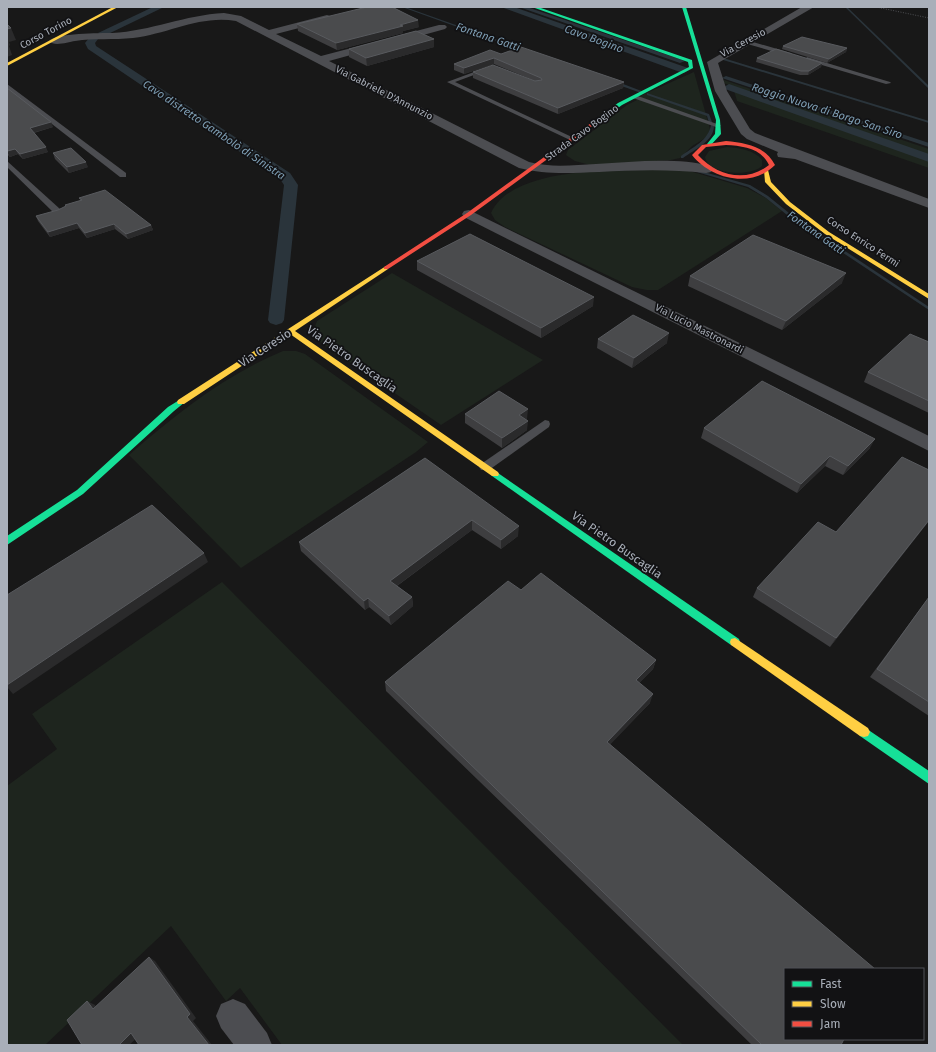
<svg xmlns="http://www.w3.org/2000/svg" width="936" height="1052" font-family="'Fira Sans',sans-serif">
	<rect width="100%" height="100%" fill="#181818"/>
	<g fill="#1e251e">
		<path d="M694 72 710 129 707 137 692 146 680 158 671 160 590 165 575 161 566 155 568 150 627 105 641 98 640 96Z"/>
		<path d="M724 80 929 149V168L737 101 733 87 724 83Z"/>
		<path d="M727 147C740 148 754 150 762 160V166C751 177 708 175 705 157L709 151Z"/>
		<path d="M654 168 683 169 747 188 766 198 782 211 658 290H647L632 287 505 227 495 220 491 213C512 167 611 171 654 168Z"/>
		<path d="M392 273 543 360 441 425 319 341C314 334 313 330 317 321Z"/>
		<path d="M283 351H296L305 354 428 442 416 452 241 568 129 455C176 414 225 375 283 351Z"/>
		<path d="M222 582 683 1045H282L240 988 226 1001 171 926 45 1045H7V786L57 749 32 714Z"/>
	</g>
	<g fill="#2a343b">
		<path d="M519 7H527L685 61 680 63Z"/>
		<path d="M726 76 929 143V147L722 78Z"/>
	</g>
	<g fill="none" stroke-linecap="round" stroke-linejoin="round">
		<g fill="#2a343b" fill-rule="evenodd">
			<path d="M402 7H405L526 50 524 51Z"/>
			<path d="M845 7H847L929 86V89Z"/>
			<path d="M720 57 929 121V123L720 59Z"/>
			<path d="M616 82H618L644 92 641 93 616 84Z"/>
			<path d="M647 93 709 114 712 122 709 123 707 116 647 95Z"/>
			<path d="M711 125 714 126C714 141 694 150 683 158H681V156C693 147 708 141 711 125Z"/>
			<path d="M697 170 750 185 768 196 794 217 929 307V310L792 219 766 198 748 187 697 172Z"/>
		</g>
		<g fill="#2a343b" fill-rule="evenodd">
			<path d="M153 7H164L106 35H100L98 33Z"/>
			<path d="M501 7H514L688 68 689 70 684 73 680 72Z"/>
			<path d="M93 36 98 39 95 43 96 46 290 173 298 185 284 320 282 323 276 325 270 323 268 320 284 185 280 179 88 49 85 43 90 37Z"/>
			<path d="M729 84 929 154V162L725 89 724 87Z"/>
		</g>
		<path stroke="#4e4f53" stroke-width="1" stroke-dasharray="1 1.5" stroke-linecap="butt" d="M876 7 929 18"/>
		<g fill="#4c4d51" fill-rule="evenodd">
			<path d="M746 40 791 53 792 54 789 56 744 43Z"/>
			<path d="M807 57 890 82 891 83 886 84 805 60Z"/>
			<path d="M485 68 490 69 455 82 574 138V140H570L447 82Z"/>
			<path d="M7 84 126 173V177H120L7 89Z"/>
			<path d="M635 95 720 125 721 126 716 127 633 98 632 97Z"/>
			<path d="M7 161 60 209V213H54L7 167Z"/>
			<path d="M545 420 549 421 550 424 549 427 489 470H481L479 467 481 464Z"/>
		</g>
		<g fill="#4c4d51" fill-rule="evenodd">
			<path d="M802 7H814L718 63 727 91 750 129 755 133 929 199V208L795 159 778 157 777 154 778 152 747 139 741 134 715 91 707 62Z"/>
			<path d="M224 13 241 16 269 30 327 15 330 16 332 18 330 20 276 34 321 56 439 25H445L447 27 445 29 329 61 529 162C551 168 574 165 596 164 633 162 675 157 711 166L713 169 711 172 706 173C670 169 634 170 599 172 571 173 546 175 519 168L236 21C199 15 169 34 133 38 114 40 94 38 75 41 68 42 54 47 49 41 56 33 100 33 112 33 151 31 185 15 224 13Z"/>
			<path d="M469 210 929 436V451L464 217 462 214 464 211Z"/>
			<path d="M233 999 245 1004 267 1033 272 1045H234L221 1028 216 1016 221 1004Z"/>
		</g>
		<g fill="#16e098" fill-rule="evenodd">
			<path d="M532 7H538L692 60 693 68 622 105 602 120H598V118L618 103 689 67 688 62Z"/>
			<path d="M682 7H686L720 120 721 134 710 146 707 144 715 134 716 120Z"/>
			<path d="M181 399 185 402 174 411 83 494 7 545V536L77 490 168 407Z"/>
			<path d="M495 471 739 639 740 642 739 645 735 646 731 645 492 476 491 474Z"/>
			<path d="M864 727 929 771V784L860 736 858 732 860 728Z"/>
		</g>
		<g fill="#ffcf43" fill-rule="evenodd">
			<path d="M113 7H118L7 66V63Z"/>
			<path d="M764 170H768L771 182 790 202 829 232 929 294V299L825 234 786 204 765 182Z"/>
			<path d="M386 266 388 267V269L295 331 498 472 499 474 498 476H492L290 334 184 404H178L177 402 178 400Z"/>
			<path d="M735 638 868 728 870 732 868 736 864 737 860 736 731 645 730 642 731 639Z"/>
		</g>
		<g fill="#f24e42" fill-rule="evenodd">
			<path d="M598 118 602 119 471 215 388 269H384V267L467 213Z"/>
			<path d="M726 141C746 143 765 146 775 165 751 189 711 179 692 155L702 145ZM726 145C743 146 761 148 769 165 746 183 717 176 698 155L706 147Z"/>
		</g>
	</g>
	<g fill="#3e3e40">
		<path d="M297 24 419 27 403 31V33L337 50 298 31Z"/>
		<path d="M783 46 847 48 846 52 827 63 782 49Z"/>
		<path d="M434 47 367 66 349 57V49Z"/>
		<path d="M501 54 624 82 623 88 558 114 473 78V72L535 81 494 64 464 74 454 70V64Z"/>
		<path d="M757 58 822 63 821 67 808 75H800L756 62Z"/>
		<path d="M7 88 53 127 34 133 48 152 23 159 18 154 10 157 7 154Z"/>
		<path d="M53 153 88 167 69 173 55 159Z"/>
		<path d="M79 198 151 225 153 230 128 239 115 229 87 238 79 228 50 237 38 221 36 216 58 210 81 201Z"/>
		<path d="M417 261 593 306 541 338 417 270Z"/>
		<path d="M690 276 842 283 782 330 688 286Z"/>
		<path d="M598 339 667 343 632 368 597 348Z"/>
		<path d="M929 342V413L864 382 868 372Z"/>
		<path d="M465 414 527 419 526 420 527 430 502 448 465 423Z"/>
		<path d="M704 428 870 448 843 475 825 466 797 493 701 438Z"/>
		<path d="M425 458 518 536 501 549 472 530 397 586 412 597 413 606 391 625 369 607 365 610 301 551 299 542Z"/>
		<path d="M929 470V521L830 647 753 597 757 588Z"/>
		<path d="M521 590 656 660 653 669 639 683 650 703 610 744 841 1045H752L386 691 385 682Z"/>
		<path d="M929 597V716L870 677Z"/>
	</g>
	<g fill="#2a2a2b">
		<path d="M418 20 419 27 403 31V33L337 50 336 43Z"/>
		<path d="M11 28 16 40 9 42 10 45 9 46 12 55 7 57V29Z"/>
		<path d="M434 39V47L367 66 366 58Z"/>
		<path d="M847 48 846 52 827 63 829 59Z"/>
		<path d="M494 58V64L464 74V68Z"/>
		<path d="M822 63 821 67 808 75 809 71Z"/>
		<path d="M624 82 623 88 558 114V108Z"/>
		<path d="M51 122 53 127 32 133 30 128Z"/>
		<path d="M46 147 48 152 23 159 20 154Z"/>
		<path d="M15 149 18 154 10 157 7 152Z"/>
		<path d="M86 162 88 167 69 173 67 167Z"/>
		<path d="M77 223 79 228 50 237 48 232Z"/>
		<path d="M114 224 115 229 87 238 85 233Z"/>
		<path d="M151 225 153 230 128 239 126 234Z"/>
		<path d="M846 273 842 283 782 330 786 321Z"/>
		<path d="M594 297 593 306 541 338V328Z"/>
		<path d="M669 333 667 343 632 368 634 358Z"/>
		<path d="M528 409 527 419 518 425 519 415Z"/>
		<path d="M528 421 527 430 502 448V438Z"/>
		<path d="M875 439 870 448 843 475 848 466Z"/>
		<path d="M830 456 825 466 797 493 801 484Z"/>
		<path d="M472 520V530L391 590 390 581Z"/>
		<path d="M929 520V521L830 647 836 638Z"/>
		<path d="M519 526 518 536 501 549V540Z"/>
		<path d="M204 553 208 562 13 694 7 687V685Z"/>
		<path d="M412 597 413 606 391 625 389 616Z"/>
		<path d="M368 598 369 607 365 610 364 601Z"/>
		<path d="M656 660 653 669 633 689 636 680Z"/>
		<path d="M653 694 650 703 605 750 607 742Z"/>
		<path d="M149 957 155 961 196 1018 193 1021 212 1045H209L187 1017Z"/>
		<path d="M87 1001 95 1005 100 1013 93 1009Z"/>
		<path d="M131 1033 138 1037 129 1045H119Z"/>
	</g>
	<g fill="#4a4b4d" stroke="#585a5e">
		<path d="M367 7H392L418 20 400 25 403 26 336 43 297 24Z"/>
		<path d="M7 24 11 28 7 29Z"/>
		<path d="M416 31 434 39 366 58 349 49Z"/>
		<path d="M802 37 847 48 829 59 783 46Z"/>
		<path d="M521 47 624 82 558 108 473 72 493 65 535 81 542 80 541 78 494 58 464 68 454 64 490 50 501 54Z"/>
		<path d="M776 49 822 63 809 71H801L757 58Z"/>
		<path d="M7 88 51 122 30 128 46 147 20 154 15 149 7 151Z"/>
		<path d="M71 148 86 162 67 167 53 153Z"/>
		<path d="M105 190 151 225 126 234 114 224 85 233 77 223 48 232 36 216 58 210 66 206 65 205 82 200 79 198Z"/>
		<path d="M470 234 594 297 541 328 417 261Z"/>
		<path d="M753 235 846 273 786 321 690 276Z"/>
		<path d="M633 315 669 333 634 358 598 339Z"/>
		<path d="M910 334 929 342V401L868 372Z"/>
		<path d="M762 381 875 439 848 466 830 456 801 484 704 428Z"/>
		<path d="M499 391 528 409 519 415 528 421 502 438 465 414Z"/>
		<path d="M902 457 929 470V520L836 638 757 588 818 522 836 532Z"/>
		<path d="M425 458 519 526 501 540 472 520 390 581 412 597 389 616 368 598 364 601 299 542Z"/>
		<path d="M152 505 204 553 7 685V595Z"/>
		<path d="M541 573 656 660 636 680 653 694 607 742 875 969H785V1039H844L841 1045H762L385 682 508 581 521 590Z"/>
		<path d="M929 597V702L877 669Z"/>
		<path d="M149 957 190 1014 187 1017 209 1045H139L131 1033 119 1045H82L67 1020 87 1001 93 1009Z"/>
	</g>
	<g text-anchor="middle" dominant-baseline="central" stroke-width="3.5" stroke-linejoin="round" paint-order="stroke">
		<g font-size="10" fill="#a9afb9" stroke="#121214">
			<text transform="translate(46 33) rotate(-28)">Corso Torino</text>
			<text transform="translate(743 43) rotate(-28)">Via Ceresio</text>
			<text transform="translate(384 93) rotate(27)">Via Gabriele D'Annunzio</text>
			<text transform="translate(582 133) rotate(-36)">Strada Cavo Bogino</text>
			<text transform="translate(863 242) rotate(33)">Corso Enrico Fermi</text>
			<text transform="translate(699 329) rotate(27)">Via Lucio Mastronardi</text>
		</g>
		<g font-size="11" font-style="italic" fill="#7f9fb5" stroke="#121214">
			<text transform="translate(488 37) rotate(19)">Fontana Gatti</text>
			<text transform="translate(594 39) rotate(20)">Cavo Bogino</text>
			<text transform="translate(827 111) rotate(18)">Roggia Nuova di Borgo San Siro</text>
			<text transform="translate(214 130) rotate(34)">Cavo distretto Gambolò di Sinistra</text>
			<text transform="translate(816 233) rotate(35)">Fontana Gatti</text>
		</g>
		<g font-size="12" fill="#a9afb9" stroke="#121214">
			<text transform="translate(265 348) rotate(-33)">Via Ceresio</text>
			<text transform="translate(352 359) rotate(35)">Via Pietro Buscaglia</text>
			<text transform="translate(617 545) rotate(35)">Via Pietro Buscaglia</text>
		</g>
	</g>
	<rect width="936" height="1052" fill="none" stroke="#a9afb9" stroke-width="16"/>
	<rect x="784" y="968" width="140" height="72" fill="#121214" stroke="#4e5156"/>
	<rect x="792" y="981" width="20" height="6" fill="#16e098" stroke="#4e5156"/>
	<text x="820" y="988" font-size="12" fill="#a9afb9">Fast</text>
	<rect x="792" y="1001" width="20" height="6" fill="#ffcf43" stroke="#4e5156"/>
	<text x="820" y="1008" font-size="12" fill="#a9afb9">Slow</text>
	<rect x="792" y="1021" width="20" height="6" fill="#f24e42" stroke="#4e5156"/>
	<text x="820" y="1028" font-size="12" fill="#a9afb9">Jam</text>
</svg>
